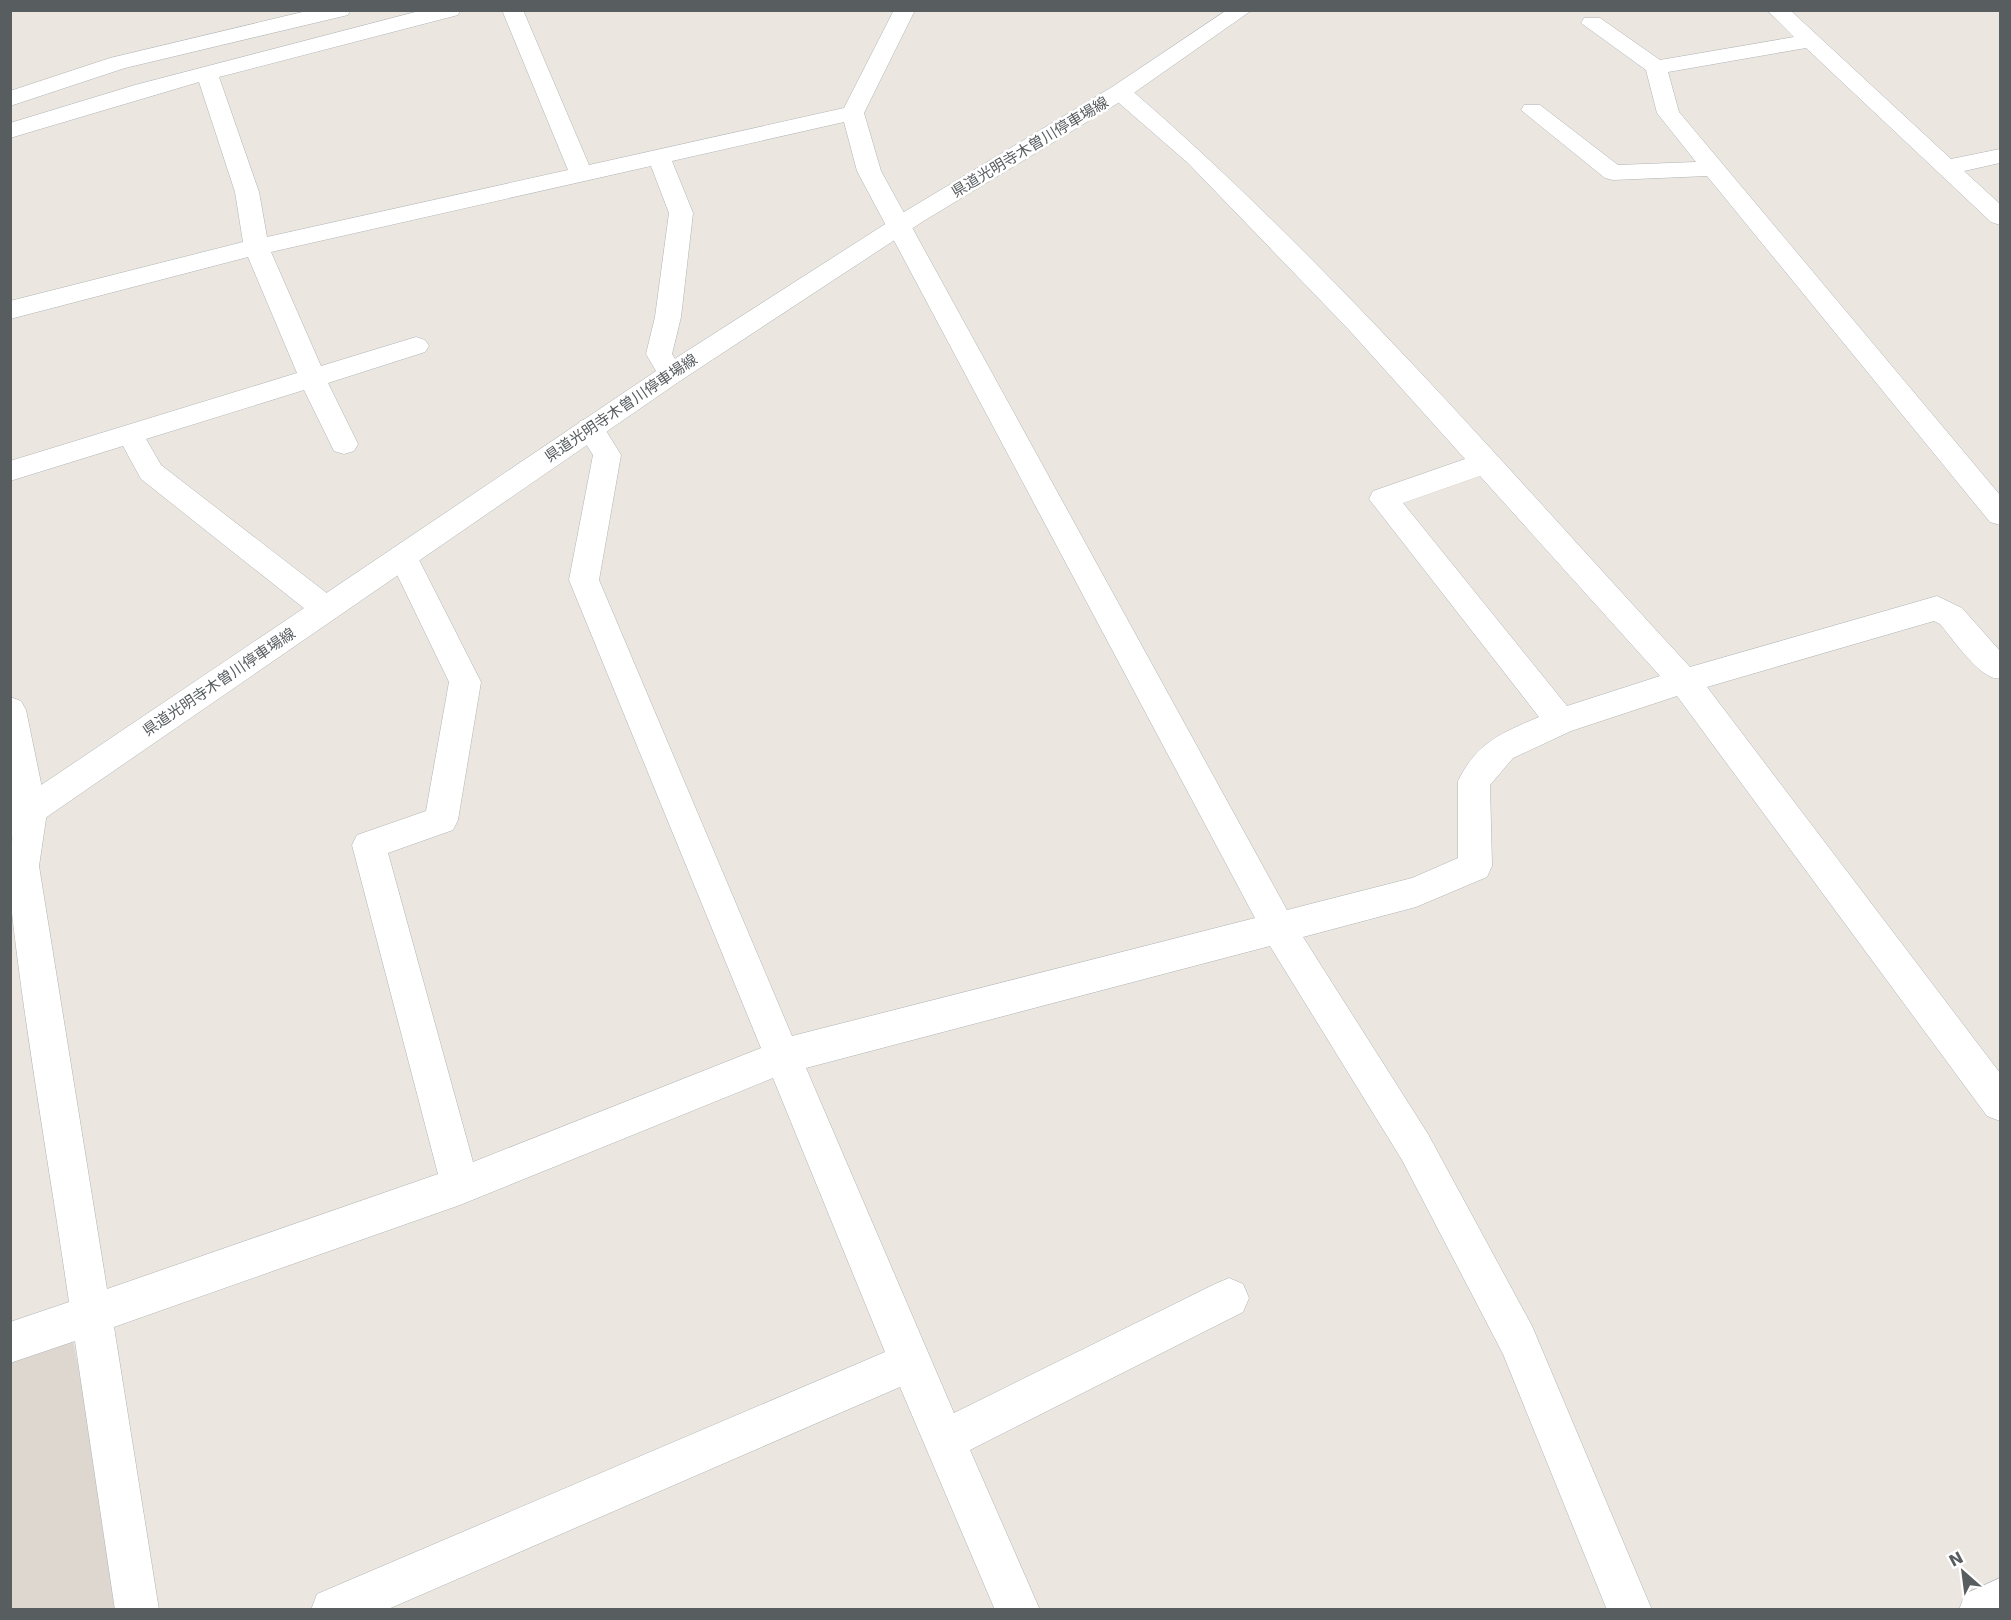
<svg xmlns="http://www.w3.org/2000/svg" width="2011" height="1620" font-family="'DejaVu Sans','Noto Sans JP',sans-serif">
	<rect width="100%" height="100%" fill="#ebe6df"/>
	<path fill="#ddd7d0" d="M69 1322 128 1609H11L10 1354Z"/>
	<g fill="none" stroke-linecap="round" stroke-linejoin="round">
		<defs>
			<g id="minor">
				<path d="M311 10H350L348 15 125 68 10 106V91L110 58Z"/>
				<path d="M423 10H460L458 15 219 77 259 192 267 237 568 170 502 10H523L589 165 844 108 894 10H915L864 113 881 171 1287 910 1412 878 1458 858V781C1477 742 1502 733 1539 717L1369 499 1373 491 1465 459 1350 331 1188 163 1112 97 1109 92 1112 87H1128C1331 262 1508 470 1690 667L1937 596 1962 608 2000 651V678C1983 683 1952 638 1940 624L1934 621 1707 687 2000 1073V1121L1987 1116 1677 696 1571 731 1513 758 1490 785 1492 866 1487 877 1416 907 1303 937 1428 1134 1532 1326 1652 1610H1607L1503 1354 1402 1160 1270 946 806 1068 954 1413 1215 1284 1229 1278 1243 1284 1249 1298 1243 1312 970 1450 1040 1610H995L900 1387 386 1610H311L317 1594 885 1352 773 1078 460 1205 114 1327 159 1610H115L75 1341 10 1363V1322L69 1302C50 1170 26 1038 11 905 7 870 17 830 10 796V697L21 701 26 710 47 812 39 866 107 1289 438 1174 352 845 357 835 426 811 449 682 388 556 393 548 403 545 413 548 481 682 458 820 453 830 388 853 473 1162 761 1048 569 580 593 455 576 428 580 421 590 418 600 421 621 455 599 580 792 1036 1255 918 857 171 844 122 672 161 693 213 681 317 672 354 684 374 680 381 671 383 662 381 646 354 655 317 669 213 651 166 271 252 321 366 416 337 425 340 429 346 425 352 328 383 358 444 354 451 344 454 334 451 304 390 146 439 161 465 337 601 341 609 337 617 326 621 315 617 141 479 123 446 10 481V461L297 373 248 257 10 319V301L243 242 235 192 199 82 10 138V123L135 85ZM1480 476 1660 676 1567 706 1403 503Z"/>
				<path d="M1767 10H1790L1951 159 2000 149V163L1964 171 2000 204V225L1991 222 1806 48 1668 72 1679 112 2000 495V525L1990 522 1707 176 1613 180 1605 178 1521 110 1524 105H1540L1618 165 1696 162 1657 113 1646 70 1581 23 1584 18H1600L1660 60 1794 37Z"/>
				<path d="M2000 1578V1610H1959L1965 1594Z"/>
			</g>
			<path id="secondary" d="M1227 10H1252L1128 97 922 222 680 381 22 834 10 838V806L662 367 904 212 1112 87Z"/>
		</defs>
		<use href="#minor" stroke="#b0b4b7" stroke-width="1"/>
		<use href="#secondary" stroke="#afb4b7" stroke-width="1"/>
		<use href="#minor" fill="#fff" fill-rule="evenodd"/>
		<use href="#secondary" fill="#fff" fill-rule="evenodd"/>
	</g>
	<g text-anchor="middle" dominant-baseline="central" stroke-width="5" stroke-linejoin="round" paint-order="stroke">
		<g font-size="15" fill="#585d60" stroke="#fff">
			<text transform="translate(1030 147) rotate(-31)">県道光明寺木曽川停車場線</text>
			<text transform="translate(621 408) rotate(-34)">県道光明寺木曽川停車場線</text>
			<text transform="translate(219 682) rotate(-34)">県道光明寺木曽川停車場線</text>
		</g>
	</g>
	<rect width="2011" height="1620" fill="none" stroke="#585d60" stroke-width="24"/>
	<g transform="translate(1963 1572) rotate(332)" stroke="#ffffff" stroke-width="4.5" paint-order="stroke">
	<path d="M0-4.5L10 22L0 15L-10 22Z" fill="#585d60"/>
	<text y="-9" font-size="16" font-weight="bold" text-anchor="middle" fill="#585d60">N</text>
	</g>
</svg>
